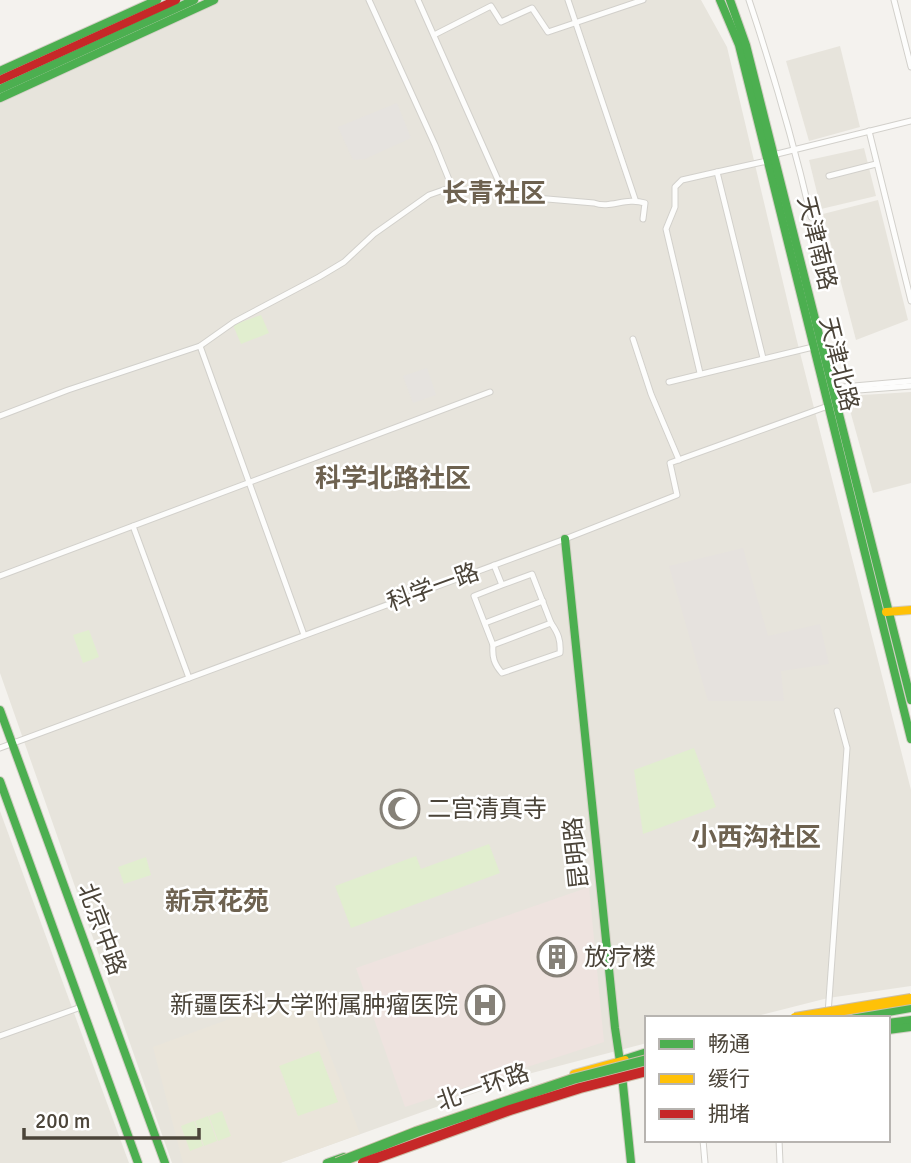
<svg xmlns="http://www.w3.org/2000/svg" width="911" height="1163" font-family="Signika,'Noto Sans SC',sans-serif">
	<rect width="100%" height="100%" fill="#f4f2ee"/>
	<g fill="#e7e4dc">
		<path d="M209 0H701L727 47 796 337 911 790V986L828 998 749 1018H647V1043L528 1074 280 1163H172L0 673V98Z"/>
		<path d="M840 46 860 127 809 141 786 61Z"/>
		<path d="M864 148 876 196 821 209 809 160Z"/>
		<path d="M878 200 908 320 856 340 823 214Z"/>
		<path d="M911 392V483L873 493 846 396Z"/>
		<path d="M0 811 129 1163H0Z"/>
	</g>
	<path fill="#e6e2de" d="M743 548 768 636 820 624 829 664 781 671 784 701H708L669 566Z"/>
	<path fill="#eae5da" d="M306 991 360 1134 280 1163H183L153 1047Z"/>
	<path fill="#eee3df" d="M589 887 604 1042 405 1107 356 968Z"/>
	<g fill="#e1eecf">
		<path d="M261 315 269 333 241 344 233 325Z"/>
		<path d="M89 630 99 657 83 663 73 635Z"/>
		<path d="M694 748 716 807 643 834 634 770Z"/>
		<path d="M489 844 500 873 351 928 335 886 416 856 421 869Z"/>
		<path d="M146 857 151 875 124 884 118 867Z"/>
		<path d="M319 1051 338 1102 298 1116 279 1066Z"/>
		<path d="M222 1111 231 1136 218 1141 209 1116Z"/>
		<path d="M208 1116 217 1141 204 1146 195 1121Z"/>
		<path d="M194 1121 203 1146 190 1151 181 1126Z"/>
	</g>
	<g fill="#e6e3df">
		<path d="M397 103 411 138 365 159 353 160 338 127Z"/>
		<path d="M427 368 436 395 413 403 403 376Z"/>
	</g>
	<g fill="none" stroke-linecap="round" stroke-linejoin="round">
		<defs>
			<g id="street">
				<path d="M418 0 502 189 524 197 594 203C611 209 625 197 645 203L643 219"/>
				<path d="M568 0 635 199"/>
				<path d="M749 0C773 72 794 144 811 217"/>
				<path d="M894 0 911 67"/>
				<path d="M434 35 491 6 501 22 532 8 548 32 643 0"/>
				<path d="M869 131 911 301"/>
				<path d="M773 155 911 121"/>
				<path d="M829 176 876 164"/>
				<path d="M633 339 651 394 679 460"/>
				<path d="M200 346 304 635"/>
				<path d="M763 358 717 172 767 161"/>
				<path d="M700 373 666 229 675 207V187L682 180 717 172"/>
				<path d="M669 382 813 347"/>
				<path d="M831 388 911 381"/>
				<path d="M832 392 911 386"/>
				<path d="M0 416 68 390 200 346 234 322 319 277 344 262 374 234 429 195 452 187 435 145 369 0"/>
				<path d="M133 526 189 678"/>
				<path d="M494 565 502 585 532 574 551 623 493 645 474 596 502 585"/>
				<path d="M0 576 490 392"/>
				<path d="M485 623 543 601"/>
				<path d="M493 645C492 657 494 664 502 673L560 653C561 640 558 633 551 623"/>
				<path d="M0 748 565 539 677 495 670 463 828 406"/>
				<path d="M828 1014 847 748 837 711"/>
				<path d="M0 1036 81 1007"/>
				<path d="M703 1140 705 1163"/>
				<path d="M779 1140 780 1163"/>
			</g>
			<g id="fast">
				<path d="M720 0 739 45 911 739"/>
				<path d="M730 0 746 45 911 700"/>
				<path d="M0 71 157 0"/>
				<path d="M0 89 194 0"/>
				<path d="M0 98 214 0"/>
				<path d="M565 539 615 1028 622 1075 631 1163"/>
				<path d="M0 710 165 1163"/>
				<path d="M0 781 138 1163"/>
				<path d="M854 1018 911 1008"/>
				<path d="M888 1023 911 1020"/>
				<path d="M888 1030 911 1027"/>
				<path d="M619 1061 647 1052"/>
				<path d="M327 1163 344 1157"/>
			</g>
			<g id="slow">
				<path d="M886 612 911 610"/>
				<path d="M574 1074 625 1060"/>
			</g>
			<path id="jam" d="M0 80 176 0"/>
		</defs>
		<use href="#street" stroke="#d2d0cb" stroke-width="7"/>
		<use href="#fast" stroke="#d3cfc5" stroke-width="10"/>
		<use href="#slow" stroke="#d3cfc5" stroke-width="10"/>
		<use href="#jam" stroke="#d3cfc5" stroke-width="10"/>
		<use href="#street" stroke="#fdfdfc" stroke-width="5"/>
		<use href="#fast" stroke="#4caf50" stroke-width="8"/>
		<use href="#slow" stroke="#ffc107" stroke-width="8"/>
		<use href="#jam" stroke="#c62828" stroke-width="8"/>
		<defs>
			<path id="fast-bridge" d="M337 1163 416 1132 573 1079 647 1060"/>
			<path id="slow-bridge" d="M795 1018 911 999"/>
			<path id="jam-bridge" d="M363 1163 510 1110 580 1088 647 1071"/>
		</defs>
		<use href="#fast-bridge" stroke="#ccbfa9" stroke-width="12" stroke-linecap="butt"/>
		<use href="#slow-bridge" stroke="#ccbfa9" stroke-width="12" stroke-linecap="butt"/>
		<use href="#jam-bridge" stroke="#ccbfa9" stroke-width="12" stroke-linecap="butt"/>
		<use href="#fast-bridge" stroke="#4caf50" stroke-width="10"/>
		<use href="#slow-bridge" stroke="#ffc107" stroke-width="10"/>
		<use href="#jam-bridge" stroke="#c62828" stroke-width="10"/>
	</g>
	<defs>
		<symbol id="mosque-ring" viewBox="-11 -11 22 22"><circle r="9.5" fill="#fff" stroke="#868178" stroke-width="1.5"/><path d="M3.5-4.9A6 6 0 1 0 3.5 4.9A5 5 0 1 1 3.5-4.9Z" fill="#868178"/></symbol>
		<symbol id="building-ring" viewBox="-11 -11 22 22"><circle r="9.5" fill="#fff" stroke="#868178" stroke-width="1.5"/><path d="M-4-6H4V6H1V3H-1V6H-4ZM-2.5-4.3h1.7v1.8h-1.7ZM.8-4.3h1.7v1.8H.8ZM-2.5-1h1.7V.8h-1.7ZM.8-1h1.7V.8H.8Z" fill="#868178"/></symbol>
		<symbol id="hospital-ring" viewBox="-11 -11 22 22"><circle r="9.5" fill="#fff" stroke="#868178" stroke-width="1.5"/><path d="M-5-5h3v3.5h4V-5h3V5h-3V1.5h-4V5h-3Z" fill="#868178"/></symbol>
	</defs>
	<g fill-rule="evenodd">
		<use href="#mosque-ring" x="378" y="787" width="44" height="44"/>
		<use href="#building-ring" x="535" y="935" width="44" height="44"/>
		<use href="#hospital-ring" x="463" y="983" width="44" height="44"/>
	</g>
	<g text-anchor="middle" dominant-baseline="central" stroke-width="5" stroke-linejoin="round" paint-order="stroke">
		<g font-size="24" fill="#4b4439" stroke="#fff">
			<text transform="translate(817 243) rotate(76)">天津南路</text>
			<text transform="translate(839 364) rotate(76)">天津北路</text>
			<text transform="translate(433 587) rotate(-20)">科学一路</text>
			<text transform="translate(576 853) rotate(-96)">昆明路</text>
			<text transform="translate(102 929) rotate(70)">北京中路</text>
			<text transform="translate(483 1087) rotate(-19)">北一环路</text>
		</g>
		<g font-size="24" fill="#4b4439" stroke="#fff" text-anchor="start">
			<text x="427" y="809">二宫清真寺</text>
			<text x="584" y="957">放疗楼</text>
			<text x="458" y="1005" text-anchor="end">新疆医科大学附属肿瘤医院</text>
		</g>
		<g font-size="26" font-weight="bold" fill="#6e6250" stroke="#fff">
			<text x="494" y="194">长青社区</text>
			<text x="393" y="479">科学北路社区</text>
			<text x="756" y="838">小西沟社区</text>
			<text x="217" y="902">新京花苑</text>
		</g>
	</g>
	<rect x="645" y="1016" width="245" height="126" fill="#ffffff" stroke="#b7b4b0" stroke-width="2"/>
	<rect x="659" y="1039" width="35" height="10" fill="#4caf50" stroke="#b7b4b0" stroke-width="2"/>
	<text x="708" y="1051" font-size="21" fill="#4b4439">畅通</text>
	<rect x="659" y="1074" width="35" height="10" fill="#ffc107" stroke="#b7b4b0" stroke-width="2"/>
	<text x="708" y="1086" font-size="21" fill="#4b4439">缓行</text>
	<rect x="659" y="1109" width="35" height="10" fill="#c62828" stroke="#b7b4b0" stroke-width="2"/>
	<text x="708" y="1121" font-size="21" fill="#4b4439">拥堵</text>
	<path d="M24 1128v10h175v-10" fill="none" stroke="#4b4439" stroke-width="3.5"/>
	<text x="35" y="1128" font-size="21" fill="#4b4439" stroke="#ffffff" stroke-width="5" paint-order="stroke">200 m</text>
</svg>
